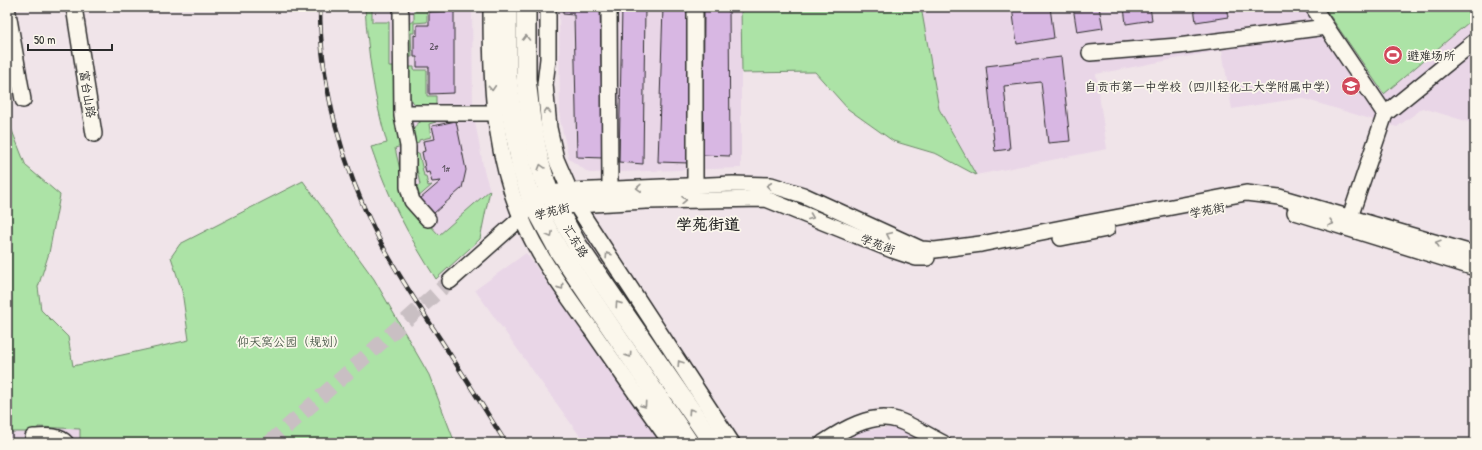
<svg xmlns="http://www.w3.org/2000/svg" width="1482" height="450" font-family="'Patrick Hand','LXGW WenKai TC',sans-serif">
	<rect width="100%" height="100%" fill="#f0e4e9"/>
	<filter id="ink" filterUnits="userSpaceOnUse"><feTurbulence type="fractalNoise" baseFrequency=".025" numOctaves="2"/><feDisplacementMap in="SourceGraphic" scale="8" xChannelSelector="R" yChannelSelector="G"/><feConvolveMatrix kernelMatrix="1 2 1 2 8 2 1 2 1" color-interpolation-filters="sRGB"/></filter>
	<g filter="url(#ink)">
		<g fill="#e9d6e7">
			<path d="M365 7H472L473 110 484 171 490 190 480 239 436 279 401 220 379 171 371 147 387 143 375 97 371 70Z"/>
			<path d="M559 7H741V168L589 173 569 159 560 120Z"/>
			<path d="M921 7H1475V124L1423 108 1397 127 1301 98 1232 109 1222 50 1096 74 1107 149 976 175 939 109Z"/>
			<path d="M526 253 618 382 660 443H585L475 290Z"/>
			<path d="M923 425 956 443H840L855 431Z"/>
			<path d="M38 427 81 429 80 443H7V432H37Z"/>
		</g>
		<g fill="#ace3a6" stroke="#6c8768">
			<path d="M365 7H372V22H389V67H399L405 145 395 148 404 188 413 207 439 235 490 190 480 239 436 279C409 237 387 195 371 147L387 143C374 98 368 54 365 7Z"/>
			<path d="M741 7H921L939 109 976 175 937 154 893 141 848 109 815 72 742 73Z"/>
			<path d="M1324 7H1475V17L1384 94Z"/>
			<path d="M414 10H427V22L414 23V33H411L412 57H406V22H414Z"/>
			<path d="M406 67H414V70H427V96H436V108L417 106C405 96 407 82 406 67Z"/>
			<path d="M7 118 26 166 60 195 49 253 38 287 41 310 68 337 73 366 189 340 182 291 171 257 180 244 303 181 374 279 429 375 455 443H80V429L38 427 37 432H7Z"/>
			<path d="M436 118V122L429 124 431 137 419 140V142L411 144C413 123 417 121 436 118Z"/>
			<path d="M419 153 424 176H426L428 186 432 185 416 199 413 187 420 185 414 154Z"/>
		</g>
		<g fill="#d8b7e3" stroke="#2b2b2b">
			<path d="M447 7H454V11L447 12Z"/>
			<path d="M563 7H600L603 158 577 157 574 15 563 14Z"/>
			<path d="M622 7H645L643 164 619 162Z"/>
			<path d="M663 7H691L689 163 658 162Z"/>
			<path d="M704 7H729L730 156 703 155Z"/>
			<path d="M1012 7H1050L1054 38 1017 44Z"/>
			<path d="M1073 7H1099L1103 28 1077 32Z"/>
			<path d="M1124 7H1150L1152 20 1126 24Z"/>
			<path d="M1194 7H1226L1228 17 1196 22Z"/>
			<path d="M454 11V93L429 94V67H417V57H414V35L417 36V25H429V12Z"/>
			<path d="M1061 57 1070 141 1048 143 1041 82 1004 86 1010 149 995 151 986 66Z"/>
			<path d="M456 121 466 170 462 188 433 214 420 199 441 181 432 182 429 172 426 173 422 152 425 151 423 141 435 139 432 126Z"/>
		</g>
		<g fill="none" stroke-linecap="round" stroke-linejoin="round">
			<path stroke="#c9bfc3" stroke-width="15" stroke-dasharray="15 8" stroke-linecap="butt" d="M269 443 450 281"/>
			<defs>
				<g id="minor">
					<path d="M7 7 23 100"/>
					<path d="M74 7 94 134"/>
					<path d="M491 7C491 73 492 132 513 196 529 245 561 287 591 329 617 367 644 405 671 443"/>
					<path d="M548 7V59L545 84 549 128 556 159 576 205 732 443"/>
					<path d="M609 7 610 189"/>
					<path d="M1313 7 1385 114 1350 217"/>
					<path d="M401 13 402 116 408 146V187L412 201 428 219"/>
					<path d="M1090 53 1178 46 1326 27"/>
					<path d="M402 113H494"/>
					<path d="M1385 114 1475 41"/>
					<path d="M695 186V7"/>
					<path d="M548 211 556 207 576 205 646 201 766 199 892 250 916 258H927"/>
					<path d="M1295 212 1475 268"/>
					<path d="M1061 238 1107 229"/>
					<path d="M450 281 522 217 532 201 549 193 570 191 733 184 771 185 803 195 921 249 935 250 981 244 1082 224 1246 193 1279 197 1475 254"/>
					<path d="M33 437C44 437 58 434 66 443"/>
					<path d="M823 443C842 430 872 412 897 420 912 425 929 436 943 443"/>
				</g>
				<g id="major">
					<path d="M507 7V77L513 123 522 169 532 201 559 251 689 443"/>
					<path d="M526 7V79L531 121 539 161 549 193 577 245 713 443"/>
				</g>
			</defs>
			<use href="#minor" stroke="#2b2b2b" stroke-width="18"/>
			<use href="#major" stroke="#2b2b2b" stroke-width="22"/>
			<use href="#minor" stroke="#fbf7ec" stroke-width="15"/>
			<use href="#major" stroke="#fbf7ec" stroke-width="19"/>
			<defs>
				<path id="rail" d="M320 7C320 86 342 166 378 237 394 269 414 298 433 328 458 366 482 405 506 443"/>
			</defs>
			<use href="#rail" stroke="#2b2b2b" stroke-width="4.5"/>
			<use href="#rail" stroke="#fbf7ec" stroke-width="3" stroke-dasharray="9" stroke-linecap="butt"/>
		</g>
		<defs><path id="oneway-chevron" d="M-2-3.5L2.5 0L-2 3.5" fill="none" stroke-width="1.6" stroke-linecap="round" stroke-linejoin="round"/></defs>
		<g stroke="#93918c">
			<use href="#oneway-chevron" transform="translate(526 38) rotate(-90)"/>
			<use href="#oneway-chevron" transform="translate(492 88) rotate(86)"/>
			<use href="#oneway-chevron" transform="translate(547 111) rotate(-94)"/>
			<use href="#oneway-chevron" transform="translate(541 167) rotate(-106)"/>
			<use href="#oneway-chevron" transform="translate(769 186) rotate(-173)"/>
			<use href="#oneway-chevron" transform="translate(639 188) rotate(178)"/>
			<use href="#oneway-chevron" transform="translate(684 200) rotate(-1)"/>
			<use href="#oneway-chevron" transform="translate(811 217) rotate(22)"/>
			<use href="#oneway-chevron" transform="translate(1331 223) rotate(17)"/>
			<use href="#oneway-chevron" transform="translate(550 235) rotate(62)"/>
			<use href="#oneway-chevron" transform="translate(889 235) rotate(-155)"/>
			<use href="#oneway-chevron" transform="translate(1438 243) rotate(-163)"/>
			<use href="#oneway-chevron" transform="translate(608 255) rotate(-123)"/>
			<use href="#oneway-chevron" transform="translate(561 287) rotate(55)"/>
			<use href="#oneway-chevron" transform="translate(618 304) rotate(-125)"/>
			<use href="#oneway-chevron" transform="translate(629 355) rotate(56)"/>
			<use href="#oneway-chevron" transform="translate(680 363) rotate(-123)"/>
			<use href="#oneway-chevron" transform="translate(644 405) rotate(55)"/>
			<use href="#oneway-chevron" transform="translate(691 411) rotate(-124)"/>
		</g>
	</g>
	<defs>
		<symbol id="stadium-disc" viewBox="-11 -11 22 22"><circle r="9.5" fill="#d1495b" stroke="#fbf7ec"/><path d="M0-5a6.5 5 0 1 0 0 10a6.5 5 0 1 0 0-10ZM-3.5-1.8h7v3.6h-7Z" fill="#fff"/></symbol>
		<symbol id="school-disc" viewBox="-11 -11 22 22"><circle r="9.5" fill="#d1495b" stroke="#fbf7ec"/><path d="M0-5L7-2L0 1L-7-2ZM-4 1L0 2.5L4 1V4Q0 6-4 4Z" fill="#fff"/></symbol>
	</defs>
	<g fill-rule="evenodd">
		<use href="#stadium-disc" x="1382" y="44" width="22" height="22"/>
		<use href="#school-disc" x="1340" y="75" width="22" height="22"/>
	</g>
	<g text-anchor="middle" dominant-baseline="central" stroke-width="3.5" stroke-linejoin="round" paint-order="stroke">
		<g font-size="10" fill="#564e59">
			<text x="434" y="46">2#</text>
			<text x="446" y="168">1#</text>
		</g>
		<g font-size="12" fill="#2b2b2b" stroke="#fbf7ec" text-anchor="start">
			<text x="1407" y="55">避难场所</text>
			<text x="1337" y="86" text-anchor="end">自贡市第一中学校（四川轻化工大学附属中学）</text>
		</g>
		<g font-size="12" fill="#2b2b2b" stroke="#fbf7ec">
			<text transform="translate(88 94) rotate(81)">富台山路</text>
			<text transform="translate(1207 210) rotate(-11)">学苑街</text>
			<text transform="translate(552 211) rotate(-14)">学苑街</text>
			<text transform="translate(576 241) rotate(58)">汇东路</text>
			<text transform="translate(878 244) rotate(21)">学苑街</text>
		</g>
		<g font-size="12" fill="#4b594a" stroke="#fbf7ec">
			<text x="291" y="341">仰天窝公园（规划）</text>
		</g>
		<g font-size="16" font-weight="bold" fill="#2b2b2b" stroke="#fbf7ec">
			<text x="708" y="224">学苑街道</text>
		</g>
	</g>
	<rect width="1482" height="450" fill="none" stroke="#fbf7ec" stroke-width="24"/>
	<rect x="12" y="12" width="1458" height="426" fill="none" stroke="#2b2b2b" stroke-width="1.5" filter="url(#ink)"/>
	<path d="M28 44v6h84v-6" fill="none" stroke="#2b2b2b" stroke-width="2"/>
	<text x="34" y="44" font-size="12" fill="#2b2b2b" stroke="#fbf7ec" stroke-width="3" paint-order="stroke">50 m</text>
</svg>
